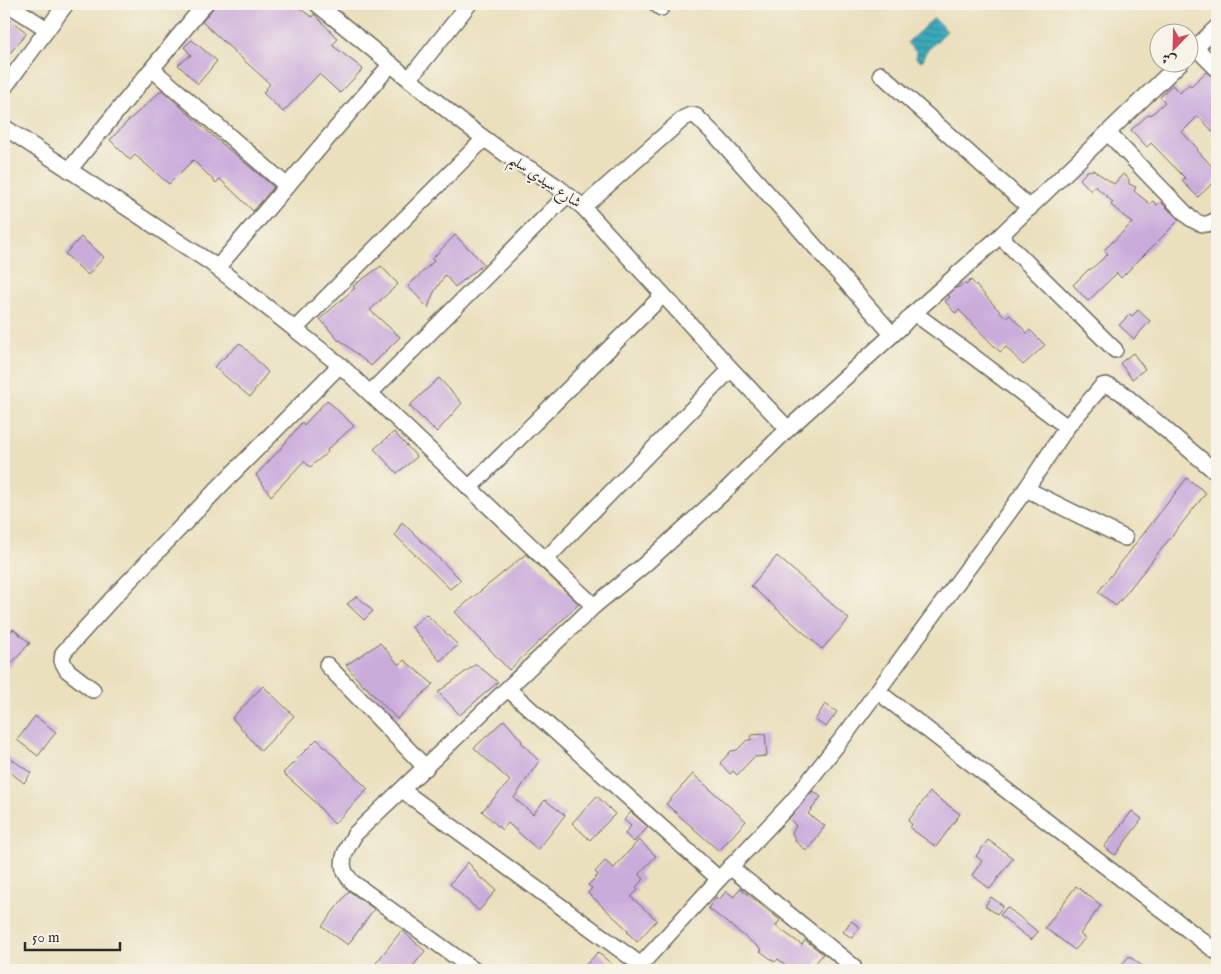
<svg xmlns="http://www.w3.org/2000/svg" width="1221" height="974" font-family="'IM FELL English',Amiri,serif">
	<defs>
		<pattern id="water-rules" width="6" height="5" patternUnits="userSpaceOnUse" patternTransform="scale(1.25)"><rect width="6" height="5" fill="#3ba9ba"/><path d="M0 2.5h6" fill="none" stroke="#328a97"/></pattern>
	</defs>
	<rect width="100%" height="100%" fill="#f7f3e8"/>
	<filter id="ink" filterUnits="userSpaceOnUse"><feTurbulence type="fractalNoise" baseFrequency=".02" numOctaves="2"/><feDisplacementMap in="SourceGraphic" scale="10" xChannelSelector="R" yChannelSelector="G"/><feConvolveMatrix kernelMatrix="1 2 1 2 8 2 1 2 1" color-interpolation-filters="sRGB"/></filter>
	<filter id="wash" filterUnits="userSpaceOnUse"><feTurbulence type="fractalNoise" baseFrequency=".0096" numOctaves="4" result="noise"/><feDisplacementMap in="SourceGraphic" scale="20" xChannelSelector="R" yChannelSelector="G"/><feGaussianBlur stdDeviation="1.12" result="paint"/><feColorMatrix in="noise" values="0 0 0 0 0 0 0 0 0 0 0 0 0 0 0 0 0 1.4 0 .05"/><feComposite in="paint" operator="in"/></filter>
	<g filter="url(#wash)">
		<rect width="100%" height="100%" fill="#eae0bd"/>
		<path fill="url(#water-rules)" stroke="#336a72" d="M934 18 947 31 925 53 924 58 923 60 920 61 916 58 917 53 907 43Z"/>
		<g id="blocks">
			<g fill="#caacdb">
				<path d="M216 4H293L312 17 314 14 338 39 332 45 363 69 340 93 319 74 283 112 263 93 270 84 202 22Z"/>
				<path d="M4 15 27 33 10 53 4 48Z"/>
				<path d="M192 40 217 61 198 84 178 65 191 55 184 47Z"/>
				<path d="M1206 72 1217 80V136L1198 116 1182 132 1198 149 1197 150 1217 172V179L1198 197 1182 181 1185 178 1151 143 1147 147 1131 130 1149 114 1151 115 1165 102 1160 97 1172 85 1180 93 1189 84 1191 86Z"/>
				<path d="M162 90 214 137 274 187 253 211 220 179 216 183 193 160 169 184 135 155 130 160 110 140 127 122Z"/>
				<path d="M1093 170 1114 184 1123 174 1129 179V184L1136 187 1134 191 1150 204 1153 201 1157 205 1161 202 1179 220 1121 278 1117 273 1088 301 1073 285 1089 269 1090 270 1108 254 1104 250 1132 223 1111 205 1113 202 1095 186 1091 191 1080 179 1087 171Z"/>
				<path d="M455 235 484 264 455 287 445 275 433 294 428 308 408 286 434 261 432 259Z"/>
				<path d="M81 237 104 257 88 275 65 254Z"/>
				<path d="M381 266 398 284 370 310 400 337 371 366 340 340 339 341 320 319 355 288 353 286Z"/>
				<path d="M971 280 1006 318 1010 315 1027 333 1030 330 1045 345 1023 365 1006 347 1000 352 959 310 955 313 945 301 950 297 948 295 957 287 958 288 964 283 966 285Z"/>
				<path d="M1138 310 1150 321 1134 339 1119 325 1130 314 1132 316Z"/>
				<path d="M240 343 268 372 250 397 214 367Z"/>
				<path d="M1133 353 1145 369 1132 379 1120 363Z"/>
				<path d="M439 378 462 403 437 432 409 406Z"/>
				<path d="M327 400 354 426 327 450 328 452 310 467 304 461 271 496 256 475 282 447 302 422 304 425Z"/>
				<path d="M394 432 417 457 397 473 374 449Z"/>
				<path d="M1187 478 1206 493 1116 606 1098 592Z"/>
				<path d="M402 522 461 580 450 589 395 535Z"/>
				<path d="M526 554 579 604 509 670 455 612Z"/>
				<path d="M777 556 849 619 822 649 751 586Z"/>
				<path d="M357 596 373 611 364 620 347 604Z"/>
				<path d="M426 614 458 645 440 661 412 627Z"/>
				<path d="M13 629 30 643 4 672V639Z"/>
				<path d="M380 643 399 665 404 660 433 684 397 719 365 686 364 687 346 665Z"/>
				<path d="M476 664 498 682 460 715 438 692Z"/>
				<path d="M263 686 294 716 261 751 232 718Z"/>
				<path d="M825 704 837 712 826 727 815 720Z"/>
				<path d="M35 716 56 732 38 756 17 740Z"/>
				<path d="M504 720 522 741 521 742 539 761 514 798 533 814 545 800 565 815 538 850 508 823 502 830 482 811 510 781 474 748Z"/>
				<path d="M765 734 767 756 754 757 737 775 733 771 730 774 720 763 731 751 737 750 747 740H751V735Z"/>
				<path d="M317 739 368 789 334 824 312 799 283 773Z"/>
				<path d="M7 756 31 773 24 783 4 767V762Z"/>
				<path d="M693 774 746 821 719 851 666 804Z"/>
				<path d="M813 791 821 797 808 814 825 826 807 851 796 842 792 833 796 826 789 818Z"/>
				<path d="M930 792 960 814 936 847 910 828 912 824 908 821Z"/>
				<path d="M597 796 615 814 590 840 572 823Z"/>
				<path d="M1132 811 1142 819 1115 855 1104 847Z"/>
				<path d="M631 812 648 827 634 842 625 834 631 826 624 820Z"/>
				<path d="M639 840 656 856 639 874 644 879 636 887 638 890 631 897 657 920 637 942 627 932 629 931 588 893 592 888 588 885 598 875 595 872 605 861 614 868Z"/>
				<path d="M988 840 1013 858 990 889 972 875 982 861 976 856Z"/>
				<path d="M468 862 482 880 483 878 496 890 479 911 450 884Z"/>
				<path d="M1076 886 1101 905 1080 934 1085 938 1075 950 1045 928Z"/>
				<path d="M740 888 780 920 776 926 802 945 805 940 823 954 815 964 822 970H792L778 959 775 962 760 951 762 950 708 908 716 897 719 900 726 891 734 897Z"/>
				<path d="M349 891 374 909 348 945 322 926Z"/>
				<path d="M991 897 1003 906 997 914 985 906Z"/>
				<path d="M1007 907 1038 932 1031 940 1000 915Z"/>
				<path d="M851 921 860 927 852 938 843 932Z"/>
				<path d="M402 930 425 951 410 970H386L376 963Z"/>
				<path d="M598 952 618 970H581Z"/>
				<path d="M1129 956 1147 970H1118Z"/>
			</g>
		</g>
	</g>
	<g filter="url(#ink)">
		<use href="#blocks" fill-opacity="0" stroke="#6e6a5e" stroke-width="1"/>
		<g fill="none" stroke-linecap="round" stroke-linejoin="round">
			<defs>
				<g id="minor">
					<path d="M8 4 47 29"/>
					<path d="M317 4 458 119 511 158 537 173 559 188 583 207 731 369 788 429"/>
					<path d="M656 4 661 8"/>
					<path d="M1196 48 1217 69"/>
					<path d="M1188 55 1217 27"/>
					<path d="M152 69 287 186"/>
					<path d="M881 74 1030 208"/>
					<path d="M409 79 469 4"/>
					<path d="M4 88 66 4"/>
					<path d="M4 127 211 263 340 365 594 606 644 565 724 492 788 429 901 327 914 313 962 348 1067 427"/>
					<path d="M1108 133 1190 218C1201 225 1206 227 1217 219"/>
					<path d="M69 170 205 4"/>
					<path d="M583 207 684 118 691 115 696 116 719 139 796 225 892 334"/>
					<path d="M1000 236 1115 350"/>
					<path d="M217 268 391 64"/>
					<path d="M914 313 1000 236 1181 62"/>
					<path d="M295 329 484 139"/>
					<path d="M370 393 567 195"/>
					<path d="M469 488 663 295"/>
					<path d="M1026 489 1125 538"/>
					<path d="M545 560 731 369"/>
					<path d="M327 665 426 768"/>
					<path d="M508 689 719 879"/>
					<path d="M93 690 67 670 62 661 63 653 111 600 223 483 340 365"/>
					<path d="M877 691 1217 952"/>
					<path d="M402 790 641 965"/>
					<path d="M730 867 853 966"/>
					<path d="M474 970 352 882C350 879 346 875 345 872 339 859 349 845 355 834L594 606"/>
					<path d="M636 970 719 879 793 801 848 731 1026 489 1067 427 1102 386 1106 385 1121 392 1217 473"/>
				</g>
			</defs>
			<use href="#minor" stroke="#6e6a5e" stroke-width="18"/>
			<use href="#minor" stroke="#fff" stroke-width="15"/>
		</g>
	</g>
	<g text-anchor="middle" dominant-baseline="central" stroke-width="4" stroke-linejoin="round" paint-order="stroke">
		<g font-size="15" fill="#2b2b2b" stroke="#f7f3e8">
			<text transform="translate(545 181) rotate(34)">شارع سيدي سليم</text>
		</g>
	</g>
	<rect width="1221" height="974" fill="none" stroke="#f7f3e8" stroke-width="20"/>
	<g transform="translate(1174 48) rotate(203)"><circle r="24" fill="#f7f3e8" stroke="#a5a39c"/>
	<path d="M0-4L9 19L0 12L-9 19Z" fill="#d1495b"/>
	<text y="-8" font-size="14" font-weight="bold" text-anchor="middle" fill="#2b2b2b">ش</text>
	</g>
	<path d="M25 942v8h95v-8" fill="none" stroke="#2b2b2b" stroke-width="2.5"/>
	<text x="32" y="942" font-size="15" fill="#2b2b2b" stroke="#f7f3e8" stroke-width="4" paint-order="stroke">50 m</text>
</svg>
